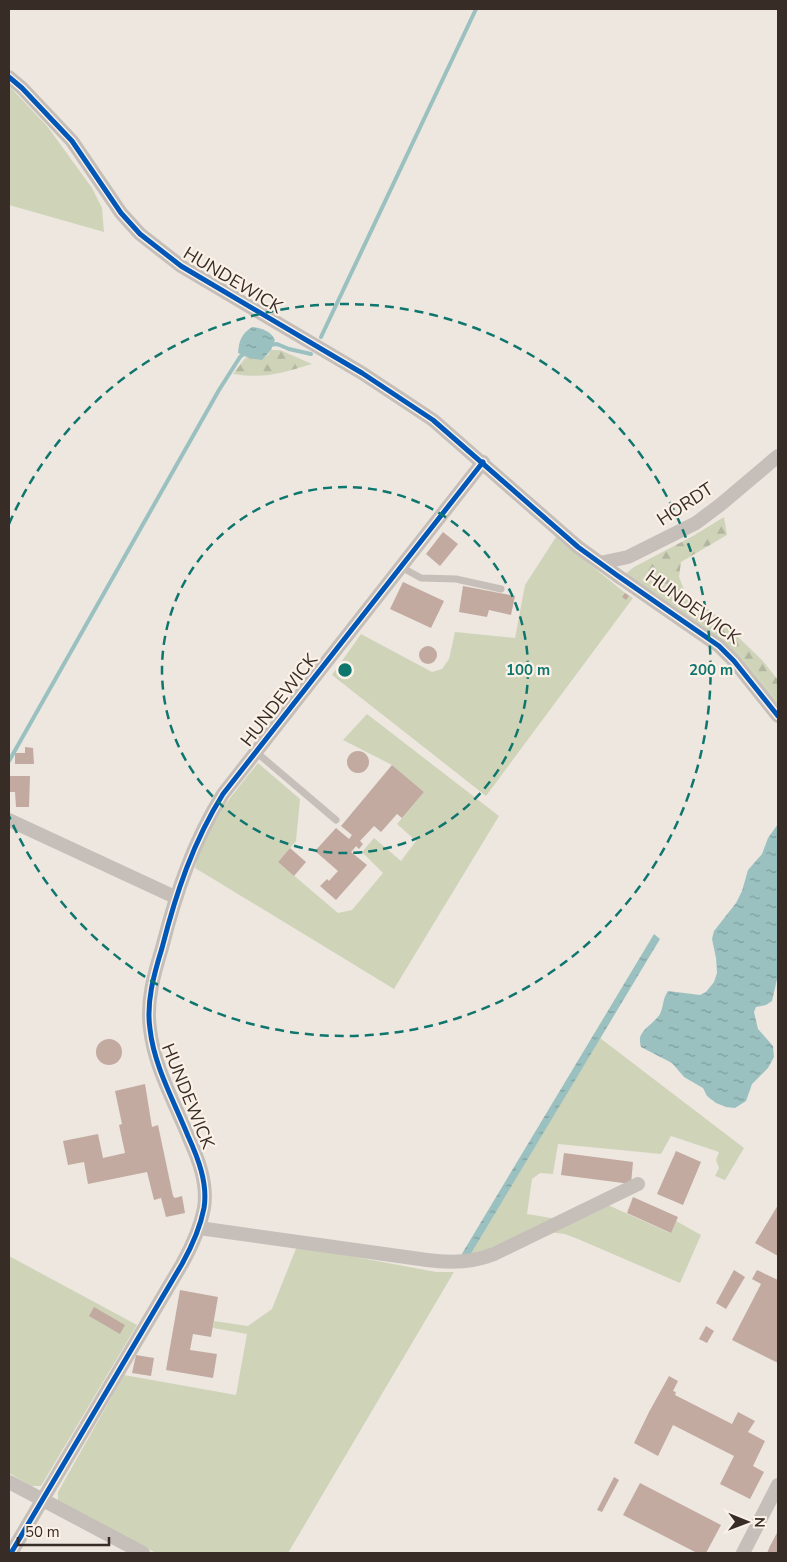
<svg xmlns="http://www.w3.org/2000/svg" width="787" height="1562" font-family="'Nunito Sans',sans-serif">
	<defs>
		<pattern id="forest-firs" width="22" height="20" patternUnits="userSpaceOnUse" patternTransform="scale(1.25)"><rect width="22" height="20" fill="#cfd4b9"/><path d="M5 1l3.5 6h-7zM16 11l3.5 6h-7z" fill="#b2b69f"/></pattern>
		<pattern id="water-ripples" width="26" height="14" patternUnits="userSpaceOnUse" patternTransform="scale(1.25)"><rect width="26" height="14" fill="#9ac1c0"/><path d="M2 4q2-2 4 0t4 0M15 11q2-2 4 0t4 0" fill="none" stroke="#7f9d9c"/></pattern>
	</defs>
	<rect width="100%" height="100%" fill="#ede7e0"/>
	<g fill="#cfd4b9">
		<path d="M9 86 47 126 92 188 102 208 104 232 9 205Z"/>
		<path d="M556 537 624 592 633 598 486 796 332 675 361 634 432 672 442 669 449 659 455 632 515 638 525 585Z"/>
		<path d="M634 567V574L703 621 731 642 778 702V712L741 664 623 576Z"/>
		<path d="M367 714 499 816 394 989 195 868C206 824 230 798 258 763L300 799 296 841 278 862 338 913 352 910 383 873 362 852 374 838 401 861 416 841 397 824 424 792 392 765 343 740Z"/>
		<path d="M600 1038 744 1148 725 1180 715 1176 719 1168 716 1160 719 1152 671 1136 661 1154 558 1144 553 1174 540 1173 532 1179 527 1214 557 1219V1221L469 1257Z"/>
		<path d="M608 1205 670 1233 676 1221 701 1235 680 1283 578 1239 565 1234 548 1232Z"/>
		<path d="M297 1246 436 1272H454L288 1553H156L58 1503V1492L124 1375 236 1395 247 1334 213 1328 214 1321 248 1326 272 1309Z"/>
		<path d="M9 1256 137 1325 41 1486H31L9 1473Z"/>
	</g>
	<g fill="url(#forest-firs)">
		<path d="M271 350H280L312 364C281 373 266 379 233 374L246 357 249 358 267 356Z"/>
		<path d="M724 517 727 535 681 562 679 577 685 592 713 613 762 660 778 680V702L731 642 703 621 634 574V567L693 536Z"/>
	</g>
	<g fill="url(#water-ripples)">
		<path d="M252 327C261 328 271 331 275 340L271 350 262 360 249 358 238 353C239 341 241 334 252 327Z"/>
		<path d="M778 824V975L772 1001 766 1005 756 1007 754 1012 758 1029 773 1046 774 1057 768 1068 752 1084 746 1101 735 1108 726 1107 716 1103 707 1096 703 1088 684 1077 672 1063 641 1047C640 1042 639 1039 641 1035 644 1028 655 1022 660 1014 664 1006 662 1000 668 991L700 995 706 992 714 982 717 973 716 958 712 939 714 931 736 903 742 891 748 870 762 854 768 838Z"/>
		<path d="M654 934 660 939 469 1257H460Z"/>
	</g>
	<g fill="none" stroke-linecap="round" stroke-linejoin="round">
		<g stroke="#9ac1c0" stroke-width="4">
			<path d="M321 337 476 9"/>
			<path d="M269 345 277 344 289 349 311 354"/>
			<path d="M9 761 219 390 240 357 245 353"/>
		</g>
	</g>
	<g fill="#c2aaa1">
		<path d="M443 532 458 544 440 566 426 554Z"/>
		<path d="M403 582 444 601 431 628 390 609Z"/>
		<path d="M463 586 515 596 511 615 489 610 487 617 459 612Z"/>
		<path d="M625 593 629 596 626 600 622 597Z"/>
		<circle cx="428" cy="655" r="9"/>
		<path d="M25 747 33 748 34 764H15V753H25Z"/>
		<circle cx="358" cy="762" r="11"/>
		<path d="M392 765 424 792 402 818 397 814 381 832 374 826 360 841 363 844 359 849 356 846 353 850 351 852 367 865 336 900 320 886 327 879 329 881 338 871 315 851 336 828 349 839 352 835 341 826Z"/>
		<path d="M9 776H30L29 807H16L15 792H9Z"/>
		<path d="M290 848 306 862 294 876 278 862Z"/>
		<circle cx="109" cy="1052" r="13"/>
		<path d="M145 1084 152 1127 158 1125 173 1196 175 1198 182 1196 185 1213 166 1217 161 1198 154 1200 147 1172 88 1184 84 1162 68 1165 63 1141 98 1134 103 1158 125 1153 119 1125 122 1124 115 1091Z"/>
		<path d="M676 1151 701 1162 683 1205 657 1194Z"/>
		<path d="M564 1153 633 1162 631 1184 561 1175Z"/>
		<path d="M633 1197 678 1217 671 1233 627 1213Z"/>
		<path d="M778 1205V1256L755 1243Z"/>
		<path d="M734 1270 745 1277 726 1309 716 1303Z"/>
		<path d="M757 1270 778 1280V1363L732 1340 761 1284 752 1279Z"/>
		<path d="M180 1290 218 1297 211 1337 193 1334 190 1350 217 1354 213 1378 166 1370Z"/>
		<path d="M94 1307 125 1325 120 1334 89 1316Z"/>
		<path d="M706 1326 714 1331 707 1343 699 1339Z"/>
		<path d="M136 1355 154 1358 151 1376 132 1373Z"/>
		<path d="M669 1376 678 1381 673 1391 676 1392 675 1395 732 1424 738 1412 755 1421 748 1432 765 1441 753 1466 764 1472 750 1499 720 1484 734 1456 673 1425 658 1456 634 1443 649 1412Z"/>
		<path d="M614 1477 619 1480 602 1512 597 1510Z"/>
		<path d="M640 1483 721 1525 706 1553H697L623 1515Z"/>
		<path d="M778 1531V1553H767L770 1546Z"/>
	</g>
	<g fill="none" stroke-linecap="round" stroke-linejoin="round">
		<g stroke="#c6bfb9" stroke-width="7">
			<path d="M401 567 421 578 456 579 501 589"/>
			<path d="M256 752 336 820"/>
		</g>
		<g stroke="#c6bfb9" stroke-width="14">
			<path d="M9 77 22 88 72 141 121 213 140 234 181 266 362 373 433 420 578 547 618 576 719 646 734 661 778 716"/>
			<path d="M600 563 628 557 696 523 720 505 778 456"/>
			<path d="M9 820 175 897"/>
			<path d="M199 1228 427 1260C450 1263 472 1263 494 1254L638 1184"/>
			<path d="M9 1482 143 1553"/>
			<path d="M11 1553 182 1264C192 1246 200 1229 204 1208 208 1183 198 1158 188 1136 174 1101 154 1066 150 1029 146 1002 154 974 162 948 176 893 193 842 223 794L483 462"/>
			<path d="M743 1553 778 1485"/>
		</g>
		<defs>
			<g id="cycleway">
				<path d="M9 77 22 88 72 141 121 213 140 234 181 266 362 373 433 420 578 547 618 576 719 646 734 661 778 716"/>
				<path d="M11 1553 182 1264C192 1246 200 1229 204 1208 208 1183 198 1158 188 1136 174 1101 154 1066 150 1029 146 1002 154 974 162 948 176 893 193 842 223 794L483 462"/>
			</g>
		</defs>
		<use href="#cycleway" stroke="#fbf1e7" stroke-width="8"/>
		<use href="#cycleway" stroke="#0057b8" stroke-width="5"/>
	</g>
	<g fill="none" stroke="#0f766e" stroke-width="2.5" stroke-dasharray="9 6">
		<circle cx="345" cy="670" r="183"/>
		<path d="M9 524A366 366 0 1 1 9 816"/>
	</g>
	<g text-anchor="middle" dominant-baseline="central" stroke-width="4.5" stroke-linejoin="round" paint-order="stroke">
		<g font-size="18" fill="#382c27" stroke="#fbf1e7">
			<text transform="translate(233 280) rotate(31)">HUNDEWICK</text>
			<text transform="translate(685 504) rotate(-33)">HORDT</text>
			<text transform="translate(693 607) rotate(36)">HUNDEWICK</text>
			<text transform="translate(279 700) rotate(-52)">HUNDEWICK</text>
			<text transform="translate(188 1096) rotate(68)">HUNDEWICK</text>
		</g>
	</g>
	<circle cx="345" cy="670" r="8" fill="#0f766e" stroke="#fbf1e7" stroke-width="2.5"/>
	<g font-size="15" text-anchor="middle" font-weight="bold" fill="#0f766e" stroke="#fbf1e7" stroke-width="4.5" stroke-linejoin="round" paint-order="stroke">
		<text x="528" y="675">100 m</text>
		<text x="711" y="675">200 m</text>
	</g>
	<rect width="787" height="1562" fill="none" stroke="#382c27" stroke-width="20"/>
	<g transform="translate(747 1522) rotate(91)" stroke="#fbf1e7" stroke-width="4" paint-order="stroke">
	<path d="M0-4L9 19L0 12L-9 19Z" fill="#382c27"/>
	<text y="-8" font-size="14" font-weight="bold" text-anchor="middle" fill="#382c27">N</text>
	</g>
	<path d="M18 1537v8h91v-8" fill="none" stroke="#382c27" stroke-width="2.5"/>
	<text x="25" y="1537" font-size="15" fill="#382c27" stroke="#fbf1e7" stroke-width="4" paint-order="stroke">50 m</text>
</svg>
